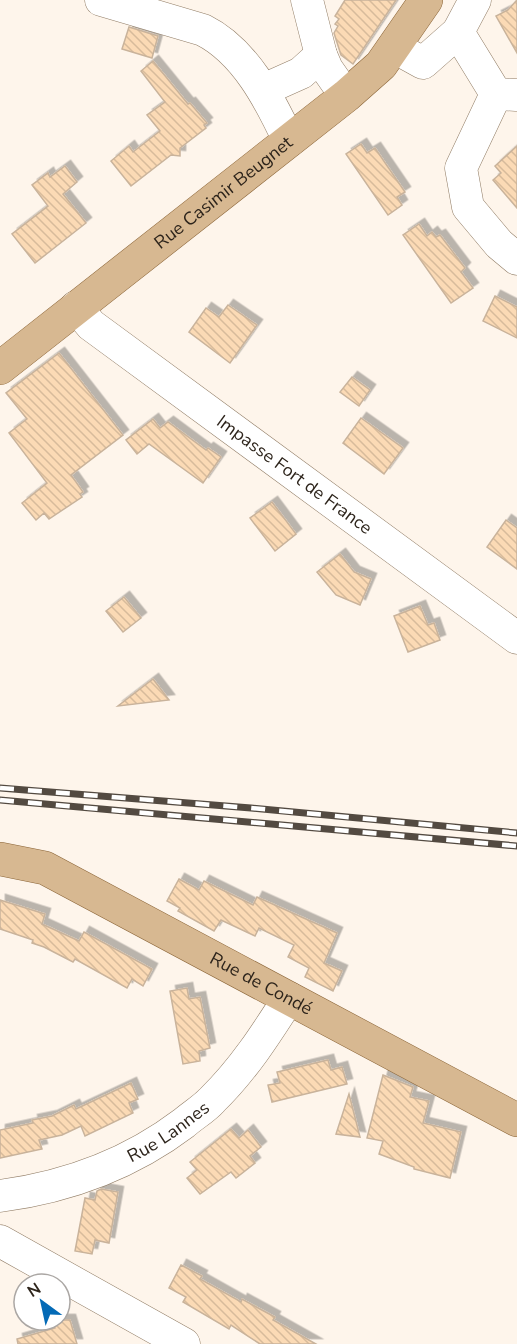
<svg xmlns="http://www.w3.org/2000/svg" width="517" height="1344" font-family="'Nunito Sans',sans-serif">
	<defs>
		<pattern id="building-back-hatch" width="6" height="6" patternUnits="userSpaceOnUse" patternTransform="scale(1.5)"><rect width="6" height="6" fill="#fbdab5"/><path d="M-1 5l2 2M0 0l6 6M5-1l2 2" fill="none" stroke="#d7bb9b"/></pattern>
		<filter id="shadow"><feDropShadow dx="5.5" dy="-5.5" stdDeviation="0" flood-color="#0004"/></filter>
	</defs>
	<rect width="100%" height="100%" fill="#fef5eb"/>
	<g fill="url(#building-back-hatch)" stroke="#c9b39b" stroke-width="1.5" filter="url(#shadow)">
		<path d="M345 0H396L353 64 341 55 334 33 338 26 335 24 339 19 335 16Z"/>
		<path d="M517 0V53L496 16 508 10Z"/>
		<path d="M129 27 158 36 152 58 122 49Z"/>
		<path d="M153 61 188 104 190 103 207 123 204 125 206 128 180 148V156L171 155 131 186 111 161 129 146 133 152 160 131 147 115 165 102 141 71Z"/>
		<path d="M361 144 367 153 375 148 405 192 397 197 402 205 388 215 346 154Z"/>
		<path d="M517 146V208L493 180 501 173 495 166Z"/>
		<path d="M65 166 77 182 63 194 86 223 35 263 12 234 48 206 32 185 48 173 50 177Z"/>
		<path d="M419 224 427 236 432 232 436 237 440 235 465 268 461 272 473 288 451 303 403 235Z"/>
		<path d="M495 296 517 307V338L483 321Z"/>
		<path d="M228 305 257 325 230 363 189 332 206 308 219 317Z"/>
		<path d="M59 353 123 435 71 475 83 492 80 494 82 497 49 519 44 513 36 520 22 503 47 483 9 433 27 419 6 393Z"/>
		<path d="M352 377 370 390 359 406 340 392Z"/>
		<path d="M361 418 403 448 384 474 343 443Z"/>
		<path d="M153 419 160 428 168 422 206 450 208 448 221 457 203 483 149 444 137 454 126 440Z"/>
		<path d="M272 502 296 534 275 551 250 518Z"/>
		<path d="M506 520 517 528V569L487 547Z"/>
		<path d="M340 554 354 572 371 579 360 605 336 595 317 572Z"/>
		<path d="M124 597 141 618 123 632 106 611Z"/>
		<path d="M420 606 428 625 434 623 440 640 408 652 394 616Z"/>
		<path d="M153 679 169 700 118 706Z"/>
		<path d="M179 879 199 890 204 881 253 905 257 897 337 933 324 963 342 971 333 991 305 977 309 968 288 957 294 945 259 928 255 936 221 920 214 931 178 911 180 908 167 901Z"/>
		<path d="M0 900 45 914 42 924 79 941 84 932 152 969 143 986 132 979 127 988 75 959 73 962 44 947 32 943 33 940 0 929Z"/>
		<path d="M187 988 189 999 200 997 210 1048 199 1051 200 1061 183 1064 170 991Z"/>
		<path d="M328 1060 331 1070 342 1067 347 1084 272 1102 268 1085 280 1083 277 1072Z"/>
		<path d="M383 1075 413 1087 410 1097 429 1101 423 1123 461 1132 450 1178 414 1169V1167L379 1154 383 1141 367 1138Z"/>
		<path d="M131 1083 138 1099 129 1103 133 1113 85 1136 81 1126 62 1135 39 1140 42 1149 0 1158V1130L33 1123 32 1120 52 1116 74 1105 76 1109Z"/>
		<path d="M349 1094 360 1137 336 1134Z"/>
		<path d="M231 1129 239 1138 248 1130 261 1147 250 1156 255 1163 236 1178 231 1172 200 1194 187 1178 197 1170 190 1162Z"/>
		<path d="M101 1189 118 1192 109 1243 95 1240 92 1254 75 1251 85 1198 95 1200 97 1191Z"/>
		<path d="M181 1265 202 1276 200 1279 241 1302 242 1299 260 1309 275 1317 273 1320 316 1344H260L231 1325 229 1329 183 1302 186 1297 169 1288Z"/>
		<path d="M53 1320H70L77 1344H18L17 1339 55 1328Z"/>
	</g>
	<g fill="none" stroke-linecap="round" stroke-linejoin="round">
		<defs>
			<g id="minor">
				<path d="M101 0 203 30C245 51 270 100 289 141"/>
				<path d="M307 0 321 55 327 69 346 96"/>
				<path d="M475 0 458 32 496 94 516 95"/>
				<path d="M394 47 423 63 458 32"/>
				<path d="M263 90 301 73 321 55"/>
				<path d="M496 94 461 168 468 207 499 244 517 259"/>
				<path id="s1" d="M76 307 91 325 517 638"/>
				<path id="s2" d="M0 1196C67 1187 130 1164 184 1123 193 1115 204 1109 212 1100 243 1070 266 1034 289 998"/>
				<path d="M0 1241 184 1344"/>
			</g>
			<g id="major">
				<path id="s3" d="M0 368 346 96 381 65 426 0"/>
				<path id="s4" d="M0 859 45 868 517 1120"/>
			</g>
		</defs>
		<use href="#minor" stroke="#917d66" stroke-width="33"/>
		<use href="#major" stroke="#8b6538" stroke-width="34"/>
		<use href="#minor" stroke="#fff" stroke-width="32"/>
		<use href="#major" stroke="#d7b891" stroke-width="33"/>
		<defs>
			<g id="rail">
				<path d="M0 788 251 808 517 833"/>
				<path d="M0 800 517 846"/>
			</g>
		</defs>
		<use href="#rail" stroke="#534a41" stroke-width="7"/>
		<use href="#rail" stroke="#fff" stroke-width="4.5" stroke-dasharray="14" stroke-linecap="butt"/>
	</g>
	<g text-anchor="middle" dominant-baseline="central" stroke-width="6" stroke-linejoin="round" paint-order="stroke">
		<g font-size="18" fill="#2d241b" stroke="#fff">
			<text stroke="none"><textPath href="#s3" startOffset="284">Rue Casimir Beugnet</textPath></text>
			<text stroke="none"><textPath href="#s1" startOffset="276">Impasse Fort de France</textPath></text>
			<text stroke="none"><textPath href="#s4" startOffset="291">Rue de Condé</textPath></text>
			<text stroke="none"><textPath href="#s2" startOffset="182">Rue Lannes</textPath></text>
		</g>
	</g>
	<g transform="translate(42 1302) rotate(327)"><circle r="28" fill="#ffffff" stroke="#aba7a4" stroke-width="1.5"/>
	<path d="M0-4.5L10 22L0 15L-10 22Z" fill="#046ab6"/>
	<text y="-9" font-size="16" font-weight="bold" text-anchor="middle" fill="#2d241b">N</text>
	</g>
</svg>
